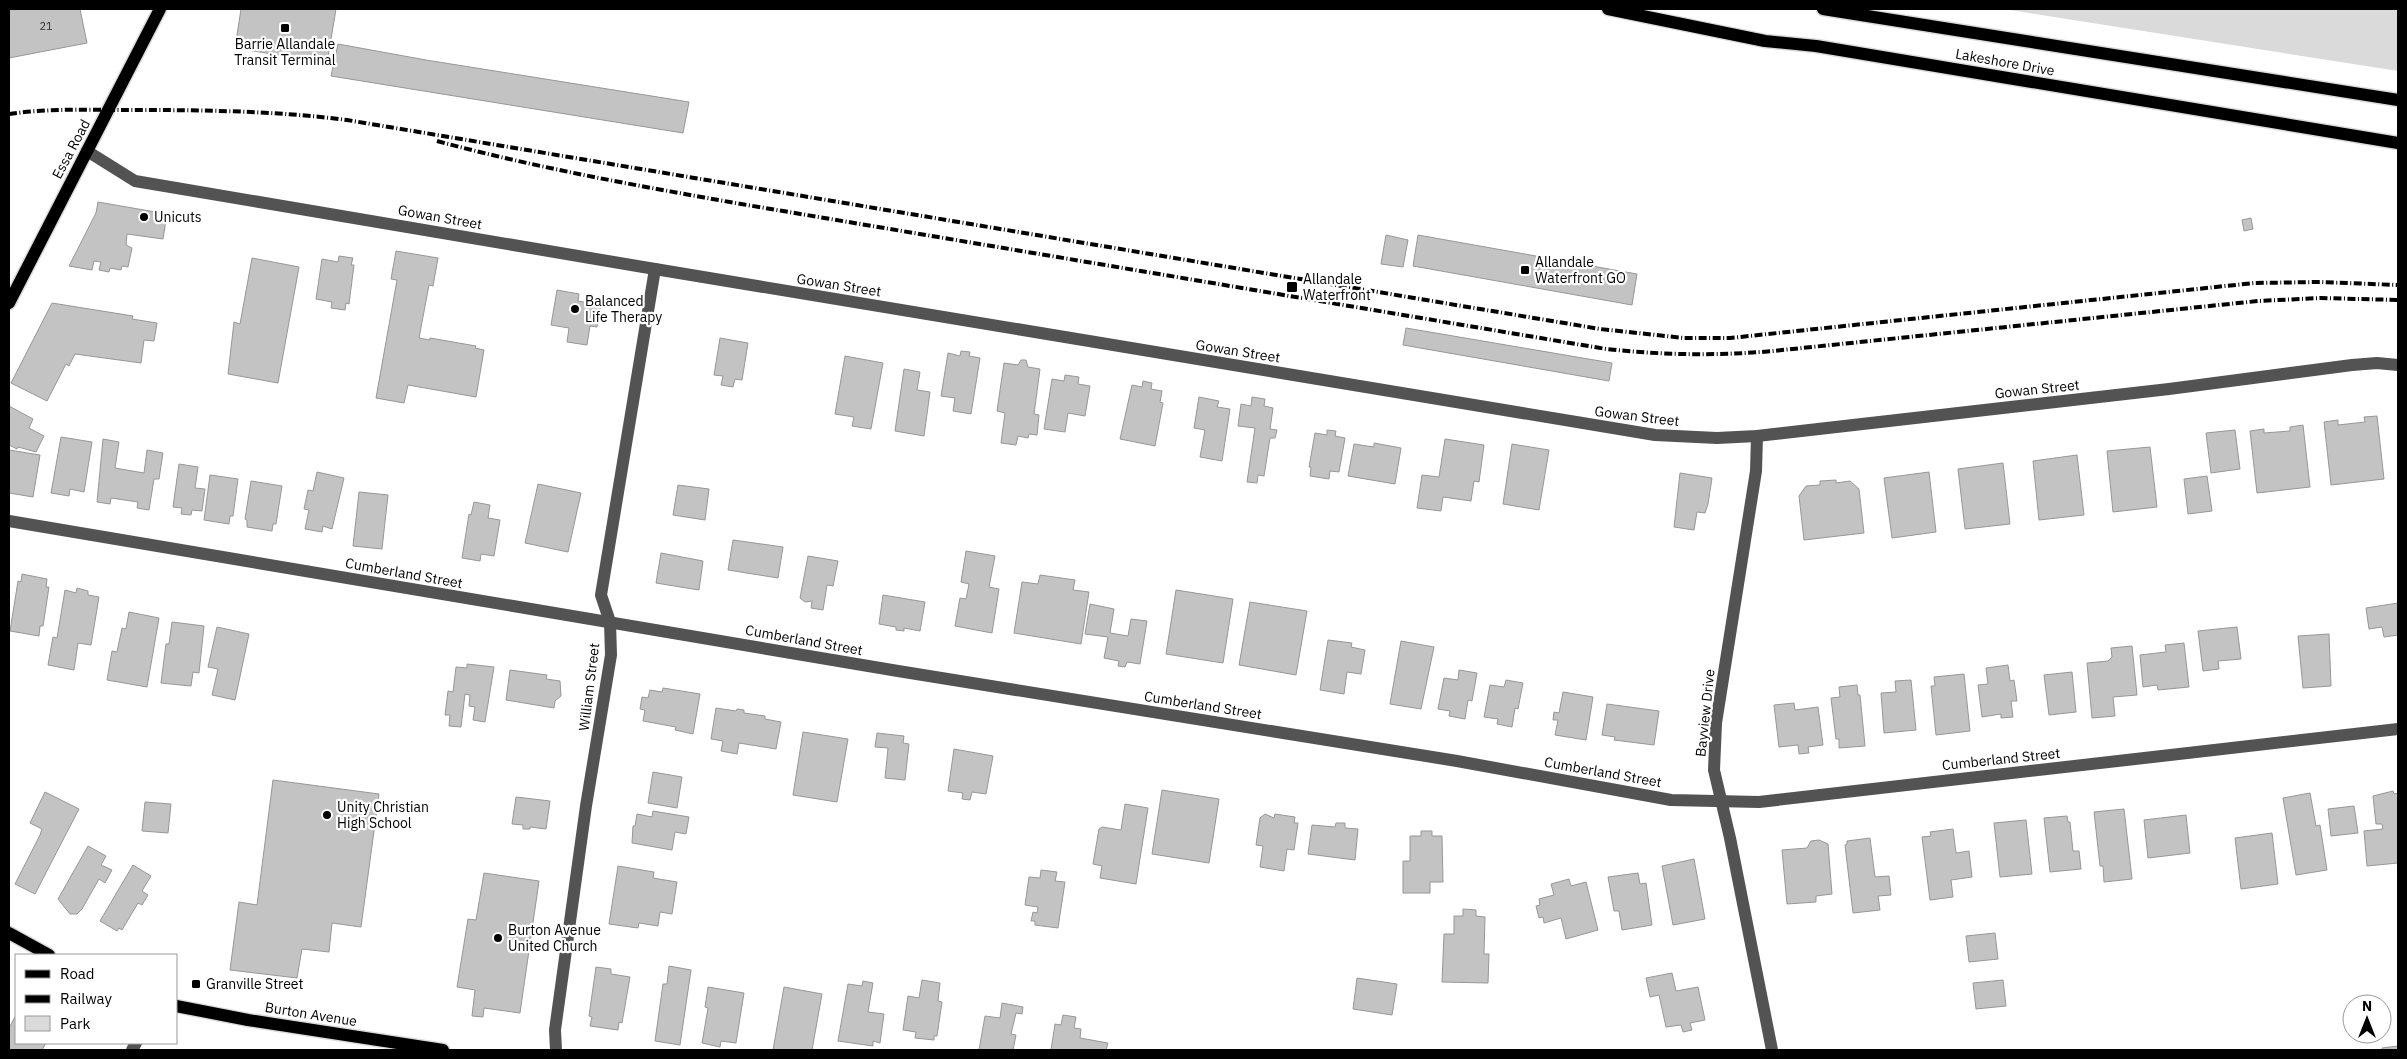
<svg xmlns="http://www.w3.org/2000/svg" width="2407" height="1059" font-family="'IBM Plex Sans',sans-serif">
	<rect width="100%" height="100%" fill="#fff"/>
	<path fill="#dadada" d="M2004 9H2398V71Z"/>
	<g fill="#c3c3c3" stroke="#979797">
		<path d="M9 9H80L87 43 9 58Z"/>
		<path d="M241 9H336L327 63 235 48Z"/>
		<path d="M338 44 426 60 689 102 683 133 331 76Z"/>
		<path d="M98 202 167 214 163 239 127 234 126 245 132 248 128 267 122 266 121 270 110 268 109 272 99 270 101 262 94 261 92 270 69 266 96 213Z"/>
		<path d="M2251 218 2253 229 2244 231 2242 220Z"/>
		<path d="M1386 235 1408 240 1403 267 1381 264Z"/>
		<path d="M1418 235 1637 274 1632 305 1413 266Z"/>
		<path d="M396 251 438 258 433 286 429 285 419 338 430 340V338L476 346 475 348 484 350 476 397 408 385 404 403 376 398 397 280 391 279Z"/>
		<path d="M339 256 353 258 351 265H354L349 304 346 303 345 310 331 308 332 302 316 299 322 259 338 262Z"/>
		<path d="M252 258 299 267 278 383 228 374 234 322 240 324Z"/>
		<path d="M557 290 579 294 578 301 601 305 597 327 590 326 587 345 567 342 569 328 551 325Z"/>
		<path d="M52 303 133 316 132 319 157 323 154 341 144 340 141 363 75 354 69 366 66 364 47 401 11 383Z"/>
		<path d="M1406 328 1612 363 1609 381 1403 345Z"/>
		<path d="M720 338 748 343 742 380 735 379 733 387 721 385 723 376 714 375Z"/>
		<path d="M961 351 970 352 969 356 980 358 971 414 953 411 955 398 941 396 948 353 960 356Z"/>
		<path d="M845 356 883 363 871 429 852 426 854 417 835 414Z"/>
		<path d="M1021 360H1026L1028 367 1040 369 1034 414 1039 415 1037 435 1029 434 1028 438 1018 436 1016 445 1001 443 1005 413 997 411 1004 363 1018 365Z"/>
		<path d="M904 369 920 372 917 390 930 392 924 436 895 431Z"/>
		<path d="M1065 375 1079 377 1078 384 1090 386 1085 416 1068 413 1065 432 1044 429 1052 379 1064 381Z"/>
		<path d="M1143 381 1152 383 1151 389 1162 391 1160 402 1163 403 1155 446 1120 439 1132 385 1142 387Z"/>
		<path d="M1199 397 1219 401 1217 407 1230 409 1222 461 1200 457 1205 430 1194 428Z"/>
		<path d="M1252 397 1265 399 1264 406 1273 408 1270 429 1277 430 1275 438H1270L1264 476 1258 475 1257 483 1247 482 1255 428 1238 426 1241 404 1251 406Z"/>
		<path d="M9 406 33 419 29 428 44 436 36 452 18 447 17 449 9 445Z"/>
		<path d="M2377 416 2384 479 2331 485 2324 422 2338 420V425L2365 422 2364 417Z"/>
		<path d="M2303 425 2310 487 2257 493 2250 431 2264 429V433L2290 431V427Z"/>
		<path d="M1327 430 1336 431 1335 436 1345 438 1339 472 1330 471 1329 479 1310 476 1311 467H1309L1315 433 1327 435Z"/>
		<path d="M2235 430 2240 469 2211 473 2206 433Z"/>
		<path d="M61 437 92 442 84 492 70 489 69 496 51 493Z"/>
		<path d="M103 439 119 442 115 468 144 473 147 450 163 453 159 479H154L149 510 137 508 138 502 111 498 110 504 97 502Z"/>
		<path d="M1445 439 1484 445 1479 482 1474 481 1471 501 1443 497 1441 511 1417 508 1422 475 1439 477Z"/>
		<path d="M1374 443 1401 448 1395 484 1348 476 1354 444 1374 447Z"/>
		<path d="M1512 444 1549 450 1539 510 1503 504Z"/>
		<path d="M2150 447 2157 507 2113 512 2107 451Z"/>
		<path d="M9 450 40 455 33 497 9 493Z"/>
		<path d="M2077 455 2084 515 2039 520 2033 461Z"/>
		<path d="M2003 463 2010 524 1965 529 1958 469Z"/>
		<path d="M179 464 198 467 195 488 205 489 202 511 192 510 191 515 181 514 182 508 173 507Z"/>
		<path d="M317 472 344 478 332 529 323 526 322 532 305 529 309 510 304 509 308 490 313 491Z"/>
		<path d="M1929 472 1936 532 1892 538 1884 478Z"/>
		<path d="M1680 473 1712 478 1708 504 1705 513 1697 512 1694 530 1674 527Z"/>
		<path d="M210 475 238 479 233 516H230L229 524 204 520Z"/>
		<path d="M2207 476 2212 511 2188 514 2184 479Z"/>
		<path d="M1836 480V483L1850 481 1859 489 1864 533 1804 540 1799 496 1806 486 1820 485V481Z"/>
		<path d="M251 481 282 486 276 524H273L272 531 247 527V520L245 519Z"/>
		<path d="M538 484 581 493 568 552 525 543Z"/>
		<path d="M678 485 709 489 705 520 673 515Z"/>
		<path d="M359 492 388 495 382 549 353 546Z"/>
		<path d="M474 502 490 505 488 518 500 520 494 556 481 554 480 561 462 558 469 514 471 515Z"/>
		<path d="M733 540 783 547 778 578 728 570Z"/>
		<path d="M966 551 995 556 989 587 999 589 992 633 955 626 960 598 966 599 969 584 961 582Z"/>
		<path d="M661 553 703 561 699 590 656 583Z"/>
		<path d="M808 556 838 561 833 586 827 585 823 610 811 608 812 601 805 602 800 598Z"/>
		<path d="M22 574 47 579 46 587H49L43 626H40L39 636 10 631 18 581 21 582Z"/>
		<path d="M1040 575 1075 580 1073 590 1089 592 1081 644 1014 633 1022 582 1038 584Z"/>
		<path d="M77 588 88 591V595L99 597 91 645 78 643 74 670 48 665 53 637 57 638 65 590 76 593Z"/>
		<path d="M1176 590 1233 599 1223 663 1166 654Z"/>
		<path d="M883 595 925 602 920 631 904 628V631L896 630V627L879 624Z"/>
		<path d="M1250 602 1307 611 1296 675 1239 665Z"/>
		<path d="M2398 603V635L2384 637 2382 627 2369 629 2366 608Z"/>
		<path d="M1090 604 1114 609 1110 633 1128 636 1131 619 1147 621 1140 664 1127 662 1125 667 1118 666 1119 661 1104 658 1108 637 1085 634Z"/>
		<path d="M129 612 159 618 147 687 107 680 112 651 117 652 122 628 126 629Z"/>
		<path d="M172 622 204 626 199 673 193 672 191 686 161 683 166 644H169Z"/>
		<path d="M217 627 249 634 235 700 212 695 218 669 208 667Z"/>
		<path d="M2237 627 2241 659 2218 661 2219 669 2203 671 2198 631Z"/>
		<path d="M2329 634 2331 686 2303 688 2298 636Z"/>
		<path d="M1328 640 1352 643 1351 647 1365 650 1361 674 1347 672 1344 694 1320 690Z"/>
		<path d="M1401 641 1434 647 1421 709 1390 704Z"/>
		<path d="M2184 643 2189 687 2158 690 2157 685 2143 687 2140 655 2166 652 2165 645Z"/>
		<path d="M2132 646 2137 695 2113 697 2115 716 2092 718 2087 663 2108 661 2112 657 2111 648Z"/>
		<path d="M467 664 494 667 485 722 473 720 475 707 469 706 470 695 465 694 461 727 449 726 450 715H445L448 691 453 692 456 667 467 668Z"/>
		<path d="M2008 665 2010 681 2014 680 2017 701H2011L2013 717 2001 718V714L1982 717 1978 685 1988 684 1986 668Z"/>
		<path d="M510 670 547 675 546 679 560 681 561 696 555 701 554 708 506 700Z"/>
		<path d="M1459 670 1477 673 1472 701 1468 700 1465 719 1449 716 1450 711 1438 709 1444 678 1458 680Z"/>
		<path d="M2072 672 2076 712 2049 715 2044 675Z"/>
		<path d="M1964 674 1970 731 1936 735 1931 686H1935L1934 677Z"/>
		<path d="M1506 680 1523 683 1518 709 1515 708 1512 727 1497 724 1498 719 1484 717 1490 685 1504 687Z"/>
		<path d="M1911 680 1916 730 1884 733 1881 693 1896 692 1895 681Z"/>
		<path d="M1857 685 1858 695H1860L1865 746 1839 748V739H1836L1831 698 1840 697 1839 687Z"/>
		<path d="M663 688 700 694 693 734 675 730 676 727 643 721 645 710 640 709 642 697 648 698 650 690 662 692Z"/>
		<path d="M1563 692 1593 697 1586 740 1555 735 1558 720H1553L1554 712 1559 713Z"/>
		<path d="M1794 703 1795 710 1818 707 1823 745 1808 747 1809 753 1799 754 1798 745 1779 747 1774 705Z"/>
		<path d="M1607 704 1659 711 1654 745 1614 740 1615 737 1602 735Z"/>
		<path d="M716 708 736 711 737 709 744 710V713L765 716V719L781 722 776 749 739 743 737 754 721 751 723 741 711 739Z"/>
		<path d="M803 732 848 739 837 802 793 795Z"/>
		<path d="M877 733 904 736 903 743 909 744 905 780 885 778 888 748 875 747Z"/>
		<path d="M954 749 993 756 986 794 972 792 970 800 962 799 963 793 948 791Z"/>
		<path d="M653 772 682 777 677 808 648 803Z"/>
		<path d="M273 780 379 794 361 927 332 923 329 952 302 949 297 978 230 970 239 902 257 905Z"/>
		<path d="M1162 790 1219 799 1209 863 1152 854Z"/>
		<path d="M2393 791 2394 794 2398 793V863L2367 866 2364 831 2383 829 2382 824H2376L2373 796Z"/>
		<path d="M45 792 79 809 35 894 15 884 40 835 42 829 30 823Z"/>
		<path d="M2310 793 2316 826 2320 825 2327 870 2296 875 2283 798Z"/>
		<path d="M516 797 550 801 546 829 530 827V829H523V825L512 824Z"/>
		<path d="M145 802 171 804 168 833 142 831Z"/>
		<path d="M1125 804 1148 808 1136 884 1100 878 1102 866 1093 864 1099 829 1102 827 1121 830Z"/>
		<path d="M2354 806 2358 833 2331 836 2328 809Z"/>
		<path d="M2124 809 2132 879 2104 882 2103 866H2100L2094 812Z"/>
		<path d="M653 811 689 817 686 834 675 832 672 850 632 843 633 826H635L637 814 652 817Z"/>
		<path d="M1265 814 1274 818 1275 814 1295 817 1294 823H1298L1294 850 1287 849 1284 871 1260 867 1263 846 1256 845 1260 818Z"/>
		<path d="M2186 815 2190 853 2148 858 2144 820Z"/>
		<path d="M2067 816 2068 822H2070L2073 851H2079L2081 869 2050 872 2044 818Z"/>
		<path d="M2026 820 2032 874 2000 877 1994 823Z"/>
		<path d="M1336 823H1345V828L1358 829 1355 860 1308 854 1312 825 1335 827Z"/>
		<path d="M1953 829 1956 853 1969 851 1972 877 1951 880 1953 897 1930 900 1922 837 1931 836 1930 832Z"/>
		<path d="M1421 831H1432V836H1442L1443 882H1430V893H1403V861H1410V836H1421Z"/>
		<path d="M2272 833 2278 884 2241 889 2235 838Z"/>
		<path d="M1870 838 1875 877 1889 876 1891 895 1878 896 1880 910 1853 913 1845 845 1847 844V841Z"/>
		<path d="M1819 840 1828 844 1832 894 1816 896V902L1787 904 1782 850 1807 848 1811 841Z"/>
		<path d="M88 846 106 856 101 865 112 870 105 883 99 879 82 909 77 914H70L58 899Z"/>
		<path d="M1694 859 1705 919 1673 925 1662 866Z"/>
		<path d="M133 865 151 876 142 891 148 895 142 905 138 903 122 930 119 928 117 931 100 921Z"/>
		<path d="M618 866 654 872 653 878 677 882 672 914 660 912 658 926 639 923 638 928 609 924Z"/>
		<path d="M1041 870 1057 872 1055 881 1065 882 1058 928 1035 925V921H1031L1033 912 1037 913 1038 907 1025 905 1029 877 1040 878Z"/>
		<path d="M484 873 539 881 520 1013 484 1008 483 1017 472 1016 475 990 457 987 468 919 476 920Z"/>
		<path d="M1638 873 1640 884 1646 883 1652 925 1622 930 1619 911H1614L1608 877Z"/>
		<path d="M1569 879 1571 886 1586 882 1598 930 1566 939 1561 918 1544 923 1543 917 1539 918 1536 906 1540 905 1539 899 1554 895 1551 884Z"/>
		<path d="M1463 909 1476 910V916L1485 917 1484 954H1489L1488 983 1442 982 1444 934H1454V916H1463Z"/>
		<path d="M1995 933 1998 959 1969 962 1966 936Z"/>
		<path d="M669 966 691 970 680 1045 655 1041 663 984H667Z"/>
		<path d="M596 967 611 969V974L630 977 622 1023 619 1022 618 1030 590 1026 592 1017 589 1016Z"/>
		<path d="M1672 973 1676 991 1698 987 1705 1020 1690 1023 1692 1030 1683 1032 1681 1025 1666 1027 1659 995 1650 997 1646 978Z"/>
		<path d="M1357 978 1397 984 1392 1015 1353 1009Z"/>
		<path d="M922 980 940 983 938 1001 942 1002 937 1036H934V1040L915 1038 916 1032 903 1030 908 996 919 998Z"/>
		<path d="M2003 980 2006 1006 1976 1009 1973 983Z"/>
		<path d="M863 981 873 983 868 1012 884 1014 880 1043 873 1041V1046L838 1041 848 984 862 986Z"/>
		<path d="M708 987 744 993 736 1043 721 1041 720 1047 702 1043 708 1008 705 1007Z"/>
		<path d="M784 987 822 994 812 1050H773Z"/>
		<path d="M1002 1003 1023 1007 1022 1014 1016 1013 1011 1034 1016 1035 1013 1050H979L985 1016 1000 1018Z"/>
		<path d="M16 1015V1043H46L42 1050H9V1028Z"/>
		<path d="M1063 1015 1076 1017 1074 1028 1081 1029 1080 1038 1108 1043 1106 1050H1051L1055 1024 1061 1025Z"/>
		<path d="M2398 1046V1050H2383L2382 1048Z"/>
	</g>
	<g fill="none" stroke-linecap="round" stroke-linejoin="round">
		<defs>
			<g id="major">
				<path d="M1608 9 1765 41 1816 46 2398 143"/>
				<path d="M1823 9 2398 100"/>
				<path d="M9 303 160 9"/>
				<path d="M9 933 49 955"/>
				<path d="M176 1006 248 1020 443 1050"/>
			</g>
		</defs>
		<use href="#major" stroke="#dbdbdb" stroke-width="15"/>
		<g stroke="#535353" stroke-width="12">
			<path d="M87 151 135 181 655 269 1655 435 1717 438 1757 436 2169 389 2352 365 2377 363 2398 365"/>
			<path d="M1757 436 1756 471 1716 723 1714 770 1730 838 1772 1050"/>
			<path d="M9 521 898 671 1457 761 1671 800 1759 802 2398 729"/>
			<path d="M132 1050 136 1043"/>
			<path d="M556 1050 555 1030 586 806 611 655 610 622 601 595 655 269"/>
		</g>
		<use href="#major" stroke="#000" stroke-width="12"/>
		<g stroke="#000" stroke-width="4" stroke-dasharray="8 2.5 1 2.5" stroke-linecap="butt">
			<path d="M9 114C50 108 93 110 134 110 206 110 276 111 347 120L1600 329 1684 338H1730L2254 283 2320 282 2398 285"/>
			<path d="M437 141C537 168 639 186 741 204L1606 349C1662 355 1717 356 1773 351L2258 301 2321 298 2398 300"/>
		</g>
	</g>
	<g fill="#000" stroke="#fff" stroke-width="2">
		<rect x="280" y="23" width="10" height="10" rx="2.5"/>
		<circle cx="144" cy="217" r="5"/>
		<rect x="1520" y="265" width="10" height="10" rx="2.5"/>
		<rect x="1286" y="281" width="12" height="12" rx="2.5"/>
		<circle cx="575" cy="309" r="5"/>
		<circle cx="327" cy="815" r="5"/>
		<circle cx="498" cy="938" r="5"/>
		<rect x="191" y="979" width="10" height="10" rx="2.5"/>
	</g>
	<g text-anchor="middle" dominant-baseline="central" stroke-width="4.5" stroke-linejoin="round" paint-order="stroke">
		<g font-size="11" fill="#313131">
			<text x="46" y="26">21</text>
		</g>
		<g font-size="14" fill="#000" stroke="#fff" text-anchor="start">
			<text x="285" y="44" text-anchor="middle">Barrie Allandale<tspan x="285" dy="16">Transit Terminal</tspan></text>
			<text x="154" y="217">Unicuts</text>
			<text x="1535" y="262">Allandale<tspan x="1535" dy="16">Waterfront GO</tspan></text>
			<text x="1303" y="279">Allandale<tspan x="1303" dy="16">Waterfront</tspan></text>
			<text x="585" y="301">Balanced<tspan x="585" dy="16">Life Therapy</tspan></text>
			<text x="337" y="807">Unity Christian<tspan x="337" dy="16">High School</tspan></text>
			<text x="508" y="930">Burton Avenue<tspan x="508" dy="16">United Church</tspan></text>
			<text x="206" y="984">Granville Street</text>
		</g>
		<g font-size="14" fill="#000" stroke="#fff">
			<text transform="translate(2005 62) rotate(10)">Lakeshore Drive</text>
			<text transform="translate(71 149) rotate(-62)">Essa Road</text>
			<text transform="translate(440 217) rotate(10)">Gowan Street</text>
			<text transform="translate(839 285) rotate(9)">Gowan Street</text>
			<text transform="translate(1238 351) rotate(9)">Gowan Street</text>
			<text transform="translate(2037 389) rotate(-6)">Gowan Street</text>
			<text transform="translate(1637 416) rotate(7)">Gowan Street</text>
			<text transform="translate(404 573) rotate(10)">Cumberland Street</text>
			<text transform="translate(804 640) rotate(10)">Cumberland Street</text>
			<text transform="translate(589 687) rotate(-83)">William Street</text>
			<text transform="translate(1203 705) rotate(9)">Cumberland Street</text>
			<text transform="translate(1705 713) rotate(-84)">Bayview Drive</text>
			<text transform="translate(2001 759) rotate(-6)">Cumberland Street</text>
			<text transform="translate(1603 772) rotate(10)">Cumberland Street</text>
			<text transform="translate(311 1014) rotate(9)">Burton Avenue</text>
		</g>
	</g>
	<rect width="2407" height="1059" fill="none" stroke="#000000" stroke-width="20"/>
	<rect x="15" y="954" width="162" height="90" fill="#ffffff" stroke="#999999"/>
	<rect x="25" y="970" width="25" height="8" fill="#000000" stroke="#999999"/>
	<text x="60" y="979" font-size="15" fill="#000000">Road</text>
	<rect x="25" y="995" width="25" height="8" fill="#000000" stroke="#999999"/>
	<text x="60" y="1004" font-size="15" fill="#000000">Railway</text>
	<rect x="25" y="1016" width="25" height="15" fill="#dadada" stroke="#999999"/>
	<text x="60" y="1029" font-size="15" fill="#000000">Park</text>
	<g transform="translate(2367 1019)"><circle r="24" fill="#ffffff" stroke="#999999"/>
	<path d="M0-4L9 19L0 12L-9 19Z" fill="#000000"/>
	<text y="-8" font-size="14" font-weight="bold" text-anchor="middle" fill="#000000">N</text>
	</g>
</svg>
